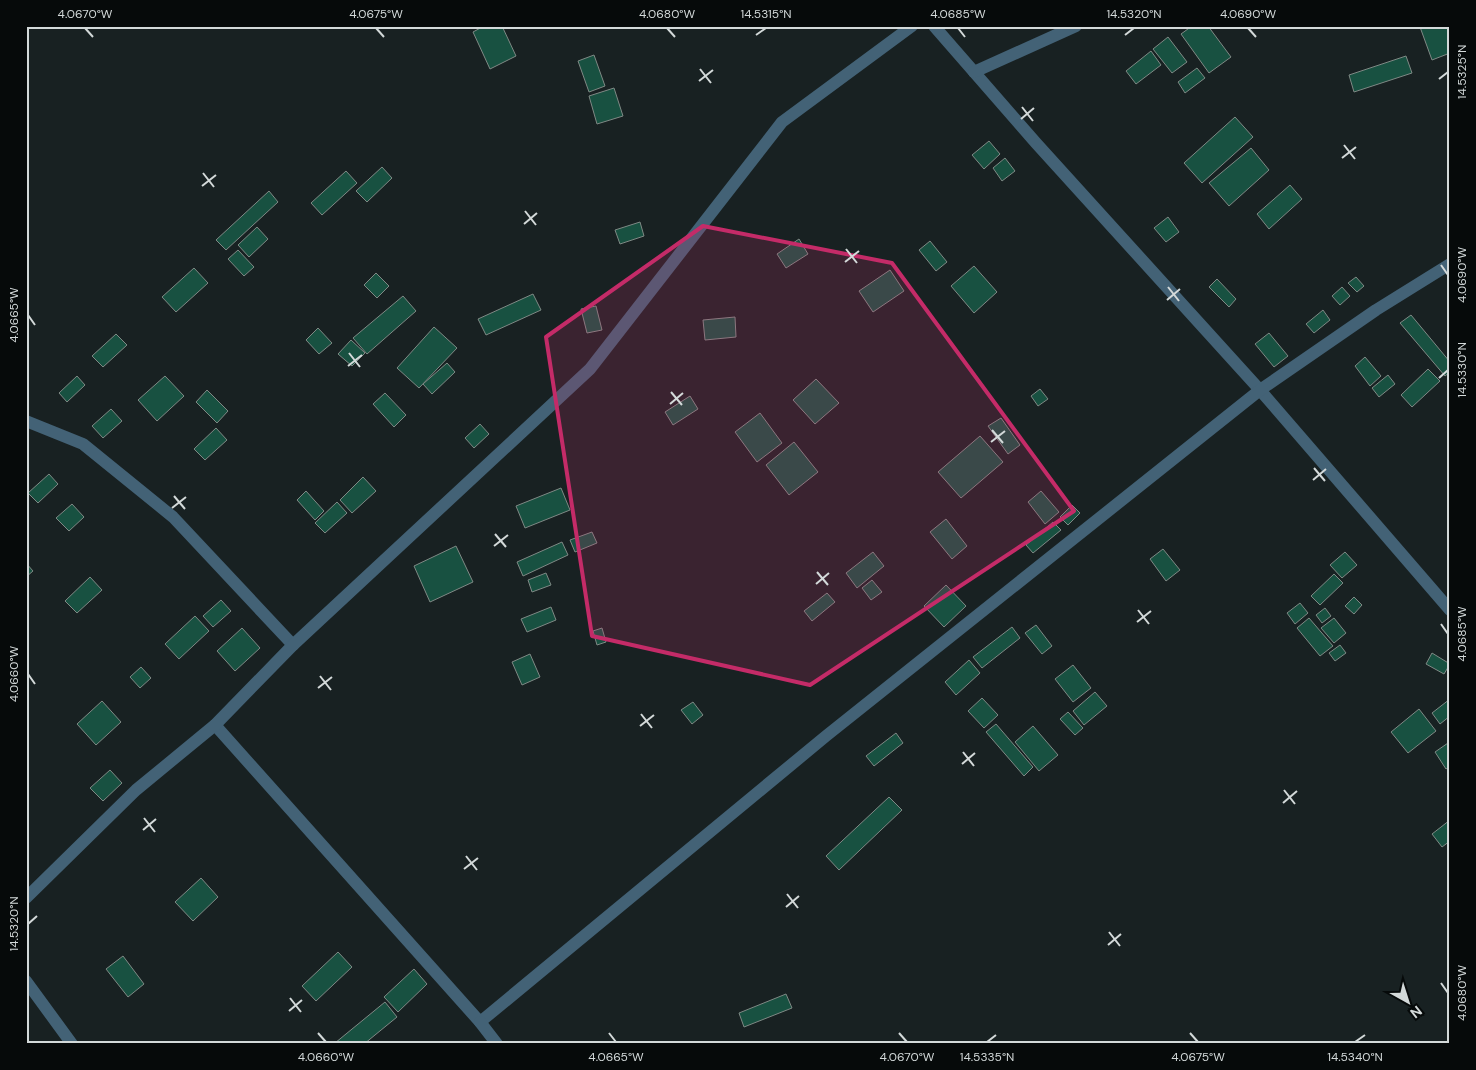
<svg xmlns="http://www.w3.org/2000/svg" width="1476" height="1070" font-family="'DM Sans',sans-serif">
	<rect width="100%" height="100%" fill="#182122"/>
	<g fill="#185141" stroke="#7f8985">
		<path d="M484 26H502L516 56 490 69 473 32Z"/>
		<path d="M1192 26H1208L1231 57 1209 73 1181 34Z"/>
		<path d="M1423 26H1450V53L1432 60 1420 27Z"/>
		<path d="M1168 37 1187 62 1172 73 1153 49Z"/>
		<path d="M1151 51 1161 65 1136 84 1126 71Z"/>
		<path d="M594 55 605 86 589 92 578 61Z"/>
		<path d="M1406 56 1412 73 1354 92 1349 75Z"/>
		<path d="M1197 68 1205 78 1185 93 1178 82Z"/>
		<path d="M614 88 623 116 597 124 589 96Z"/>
		<path d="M1235 117 1253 137 1202 183 1184 163Z"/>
		<path d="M989 141 1000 154 984 169 972 155Z"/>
		<path d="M1251 148 1269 170 1229 206 1209 183Z"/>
		<path d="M1005 158 1015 171 1002 181 993 168Z"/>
		<path d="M382 167 392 178 367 202 356 191Z"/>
		<path d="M346 171 357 183 322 215 311 203Z"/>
		<path d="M1290 185 1302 199 1269 229 1257 214Z"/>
		<path d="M269 191 278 202 226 250 216 240Z"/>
		<path d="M1168 217 1179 232 1166 242 1154 228Z"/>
		<path d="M640 222 644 236 620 244 615 230Z"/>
		<path d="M257 227 268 239 249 257 238 245Z"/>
		<path d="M799 239 808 254 786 268 777 254Z"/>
		<path d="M930 241 947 262 936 271 919 250Z"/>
		<path d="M238 250 254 267 244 276 228 259Z"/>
		<path d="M974 266 997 292 974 313 951 286Z"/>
		<path d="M194 268 208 283 176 312 162 297Z"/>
		<path d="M890 270 904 291 873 312 859 291Z"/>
		<path d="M376 273 389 286 377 298 364 285Z"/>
		<path d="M1356 277 1364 286 1357 292 1348 283Z"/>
		<path d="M1217 279 1236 299 1229 307 1209 287Z"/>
		<path d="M1342 287 1350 296 1340 305 1332 296Z"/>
		<path d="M533 294 541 310 486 335 478 319Z"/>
		<path d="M403 296 416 311 367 354 353 338Z"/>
		<path d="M596 306 602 330 587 333 581 309Z"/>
		<path d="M1323 310 1330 320 1314 333 1306 324Z"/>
		<path d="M1411 315 1450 362V372L1445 376 1400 323Z"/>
		<path d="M735 317 736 337 705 340 703 320Z"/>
		<path d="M434 327 457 348 419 388 397 368Z"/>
		<path d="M318 328 332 343 319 354 306 340Z"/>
		<path d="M1269 333 1288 356 1274 367 1255 344Z"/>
		<path d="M116 334 127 345 103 367 92 356Z"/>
		<path d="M351 340 365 353 352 366 338 354Z"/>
		<path d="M1365 357 1381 376 1370 386 1355 366Z"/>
		<path d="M447 363 455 372 432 394 423 384Z"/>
		<path d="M1428 369 1440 381 1412 407 1401 395Z"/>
		<path d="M1388 375 1395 384 1379 397 1372 388Z"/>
		<path d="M77 376 85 385 67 402 59 393Z"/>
		<path d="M165 376 184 396 157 421 138 400Z"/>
		<path d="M816 379 839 403 815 424 793 400Z"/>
		<path d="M1040 389 1048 399 1038 406 1031 396Z"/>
		<path d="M207 390 228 411 217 423 196 402Z"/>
		<path d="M385 393 406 415 394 427 373 404Z"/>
		<path d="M690 396 698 409 673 425 665 412Z"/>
		<path d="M111 409 122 421 103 438 92 426Z"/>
		<path d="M760 413 782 443 757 462 735 432Z"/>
		<path d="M1001 418 1020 445 1008 454 988 426Z"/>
		<path d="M480 424 489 434 474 448 465 438Z"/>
		<path d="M216 428 227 440 205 460 194 449Z"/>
		<path d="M980 436 1003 462 961 498 938 472Z"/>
		<path d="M794 442 818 472 789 495 766 465Z"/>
		<path d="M49 474 58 484 38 503 28 493Z"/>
		<path d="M363 477 376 491 352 513 340 500Z"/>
		<path d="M561 488 570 510 525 528 516 506Z"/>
		<path d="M306 491 324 511 315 520 297 500Z"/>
		<path d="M1041 491 1059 512 1045 524 1028 502Z"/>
		<path d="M337 502 347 513 325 533 315 523Z"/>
		<path d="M72 504 84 517 69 531 56 518Z"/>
		<path d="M1072 505 1080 513 1068 525 1060 517Z"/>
		<path d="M946 519 967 546 952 559 930 532Z"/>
		<path d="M1053 522 1061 530 1033 553 1026 545Z"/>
		<path d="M592 532 597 543 575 552 570 540Z"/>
		<path d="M562 542 568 555 523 576 517 562Z"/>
		<path d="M456 546 473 582 430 602 414 566Z"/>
		<path d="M1163 549 1180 570 1166 581 1150 559Z"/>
		<path d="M873 552 884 566 857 588 846 573Z"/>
		<path d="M1345 552 1357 565 1342 578 1330 565Z"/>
		<path d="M26 563 33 571 26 577Z"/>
		<path d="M546 573 551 585 532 592 528 580Z"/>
		<path d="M1334 574 1343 583 1320 605 1311 596Z"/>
		<path d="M90 577 102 590 77 613 65 601Z"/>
		<path d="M872 580 882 592 871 600 862 588Z"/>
		<path d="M946 585 966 606 944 627 924 606Z"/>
		<path d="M827 593 835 602 812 621 804 611Z"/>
		<path d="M1354 597 1362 605 1354 614 1345 606Z"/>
		<path d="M221 600 231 611 213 627 203 616Z"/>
		<path d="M1300 603 1308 613 1295 624 1287 613Z"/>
		<path d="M551 607 556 620 527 632 521 619Z"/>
		<path d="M1325 608 1331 616 1322 623 1316 615Z"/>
		<path d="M195 616 209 631 179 659 165 644Z"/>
		<path d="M1309 618 1333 646 1320 656 1297 628Z"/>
		<path d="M1334 618 1346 633 1334 643 1321 628Z"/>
		<path d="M1036 625 1052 646 1042 654 1025 633Z"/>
		<path d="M1012 627 1020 638 982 668 973 657Z"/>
		<path d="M242 628 260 648 235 671 217 651Z"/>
		<path d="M602 628 606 642 597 645 593 631Z"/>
		<path d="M1340 645 1346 653 1335 661 1329 653Z"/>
		<path d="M1432 653 1450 664 1444 674 1426 664Z"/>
		<path d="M530 654 540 677 522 685 512 662Z"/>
		<path d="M969 660 980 673 956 695 945 682Z"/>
		<path d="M1073 665 1091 688 1073 702 1055 679Z"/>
		<path d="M141 667 151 678 140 688 130 677Z"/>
		<path d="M1095 692 1107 706 1084 725 1073 711Z"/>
		<path d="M982 698 998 715 984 728 968 711Z"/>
		<path d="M1450 699V716L1440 724 1432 713Z"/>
		<path d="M102 701 121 722 96 745 77 724Z"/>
		<path d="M693 702 703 715 692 724 681 710Z"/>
		<path d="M1419 709 1436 731 1408 753 1391 732Z"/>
		<path d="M1068 712 1083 728 1075 735 1060 719Z"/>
		<path d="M996 724 1033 767 1024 776 986 732Z"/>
		<path d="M1033 726 1058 755 1039 771 1015 742Z"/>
		<path d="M896 733 903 743 874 766 866 756Z"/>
		<path d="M1448 743 1450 746V766L1446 769 1435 752Z"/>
		<path d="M110 770 122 783 103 801 90 788Z"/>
		<path d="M889 797 902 810 839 870 826 856Z"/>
		<path d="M1450 820V841L1442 847 1432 834Z"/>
		<path d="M201 878 218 897 193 921 175 902Z"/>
		<path d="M338 952 352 967 316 1001 302 986Z"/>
		<path d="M123 956 144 984 128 997 106 969Z"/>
		<path d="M414 969 427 984 398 1012 384 997Z"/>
		<path d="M786 994 792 1008 744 1027 739 1013Z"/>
		<path d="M385 1002 397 1017 364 1044H336L335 1043Z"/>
	</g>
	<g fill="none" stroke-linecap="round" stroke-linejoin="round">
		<g stroke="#436276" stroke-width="12">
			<path d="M934 26 1036 143 1260 390 1450 610"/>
			<path d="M974 72 1076 26"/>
			<path d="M26 421 83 444 173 517 293 645"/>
			<path d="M215 725 480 1022 826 736 1260 390 1376 310 1450 264"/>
			<path d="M26 898 136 790 215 725 293 645 590 369 782 122 912 26"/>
			<path d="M26 981 72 1044"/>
			<path d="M480 1022 497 1044"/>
		</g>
	</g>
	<path fill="#c42b68" fill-opacity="0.2" stroke="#c42b68" stroke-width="4" stroke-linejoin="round" d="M703 226 892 263 1074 511 810 685 592 636 546 337Z"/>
	<path fill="none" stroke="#d3d9d9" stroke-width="2" d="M85 28 93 37M376 28 384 37M667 28 675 37M958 28 965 37M1248 28 1256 37M756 35 766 28M1125 35 1134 28M700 69 711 83M1439 79 1448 72M699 81 713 70M1022 107 1033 121M1021 119 1034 108M1344 145 1355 159M1342 158 1356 147M203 173 214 187M202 186 216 175M525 211 536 225M524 224 537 213M846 249 857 263M845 262 859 251M1441 265 1448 275M1168 287 1179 301M1167 300 1180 289M28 315 35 325M349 353 360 367M348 366 362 355M1439 378 1448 370M671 392 682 405M670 404 683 393M992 430 1003 443M991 442 1005 431M1314 468 1325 481M1313 480 1326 469M174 496 185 509M172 508 186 497M495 534 506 547M494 546 508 535M817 572 828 585M816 584 829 573M1138 610 1149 624M1137 622 1151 611M1441 624 1448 634M28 674 35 684M320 676 331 690M318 688 332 677M641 714 652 728M640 726 654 715M963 752 974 766M962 764 975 753M1284 790 1295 804M1283 803 1297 791M144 818 155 832M143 830 156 819M466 856 477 870M464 869 478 858M787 894 798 908M786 907 799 896M28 924 37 916M1109 932 1120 946M1108 945 1121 934M1441 983 1448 993M290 998 301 1012M289 1011 302 1000M318 1033 326 1042M609 1033 616 1042M899 1033 907 1042M1190 1033 1198 1042M987 1042 996 1035M1355 1042 1365 1035"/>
	<rect width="1476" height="1070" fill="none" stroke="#060a0a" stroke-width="55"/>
	<g transform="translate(1408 1002) rotate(141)" stroke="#060a0a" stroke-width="4" paint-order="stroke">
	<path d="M0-4L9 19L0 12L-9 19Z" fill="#d3d9d9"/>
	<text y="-8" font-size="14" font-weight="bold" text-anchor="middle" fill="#d3d9d9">N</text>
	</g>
	<rect x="28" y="28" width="1420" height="1014" fill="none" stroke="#d3d9d9" stroke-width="2"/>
	<g font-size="12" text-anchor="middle" fill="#d3d9d9">
		<text x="85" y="18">4.0670°W</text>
		<text x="376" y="18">4.0675°W</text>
		<text x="667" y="18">4.0680°W</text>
		<text x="766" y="18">14.5315°N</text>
		<text x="958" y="18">4.0685°W</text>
		<text x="1134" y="18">14.5320°N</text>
		<text x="1248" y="18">4.0690°W</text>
		<text transform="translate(1462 72) rotate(-90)" y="4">14.5325°N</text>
		<text transform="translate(1462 275) rotate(-90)" y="4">4.0690°W</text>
		<text transform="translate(14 315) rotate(-90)" y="4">4.0665°W</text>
		<text transform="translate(1462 370) rotate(-90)" y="4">14.5330°N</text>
		<text transform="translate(1462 634) rotate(-90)" y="4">4.0685°W</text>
		<text transform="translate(14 674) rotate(-90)" y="4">4.0660°W</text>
		<text transform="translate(14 924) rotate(-90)" y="4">14.5320°N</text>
		<text transform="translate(1462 993) rotate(-90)" y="4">4.0680°W</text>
		<text x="326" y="1061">4.0660°W</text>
		<text x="616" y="1061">4.0665°W</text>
		<text x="907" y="1061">4.0670°W</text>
		<text x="987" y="1061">14.5335°N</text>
		<text x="1198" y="1061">4.0675°W</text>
		<text x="1355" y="1061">14.5340°N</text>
	</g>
</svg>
